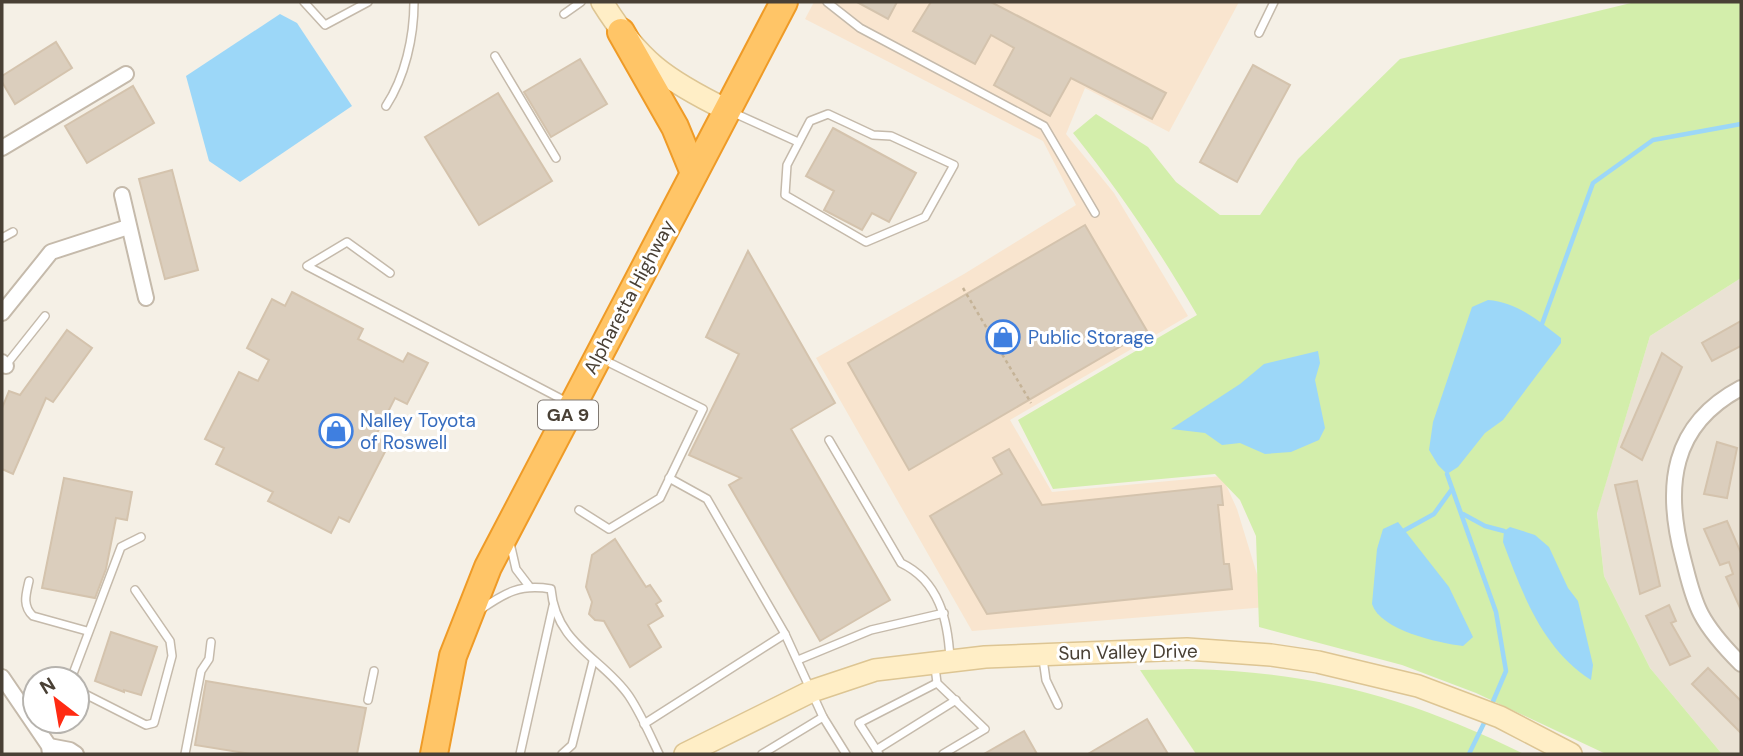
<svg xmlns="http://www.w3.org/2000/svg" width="1743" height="756" font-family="'DM Sans',sans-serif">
	<rect width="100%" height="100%" fill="#f5f0e6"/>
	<path fill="#eae2d4" d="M1741 278V754H1722L1650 668 1604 576 1597 512 1650 336Z"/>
	<path fill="#f9e5cf" d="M814 2H1239L1169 132 1085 88 1066 134 1114 193 1188 316 1010 420 1052 492 1222 476 1237 509 1267 607 972 631 816 358 964 274 1076 205 1043 141 805 19Z"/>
	<g fill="#d3eeab">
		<path d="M1635 2H1741V278L1650 336 1597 513 1604 576 1650 668 1722 754H1606L1476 693 1402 665 1259 627 1256 536 1240 500 1215 474 1053 489 1018 420 1197 315C1160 251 1119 191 1073 133L1096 114 1148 147 1176 182 1220 215H1260L1298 159 1400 59Z"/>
		<path d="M1192 669C1321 673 1409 698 1524 754H1196L1140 670Z"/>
	</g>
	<g fill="#9cd7f8">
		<path d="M280 14 297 23 352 106 240 182 209 161 186 76Z"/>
		<path d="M1488 300C1517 302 1539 321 1561 338V343L1503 420 1485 433 1458 467 1447 474 1438 465 1429 450 1433 422 1472 307Z"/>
		<path d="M1318 351 1320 363 1315 380 1325 428 1319 440 1291 452 1265 454 1240 443 1222 445 1205 433 1171 429 1240 384 1264 364Z"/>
		<path d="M1398 522 1449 587 1473 637 1463 646C1438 643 1380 630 1372 604L1377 549 1383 529Z"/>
		<path d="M1510 527 1535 535 1549 547 1568 588 1578 601 1593 665 1591 680C1542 648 1523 595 1503 542L1504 531Z"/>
	</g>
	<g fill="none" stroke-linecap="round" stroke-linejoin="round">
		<g stroke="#9cd7f8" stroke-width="4.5">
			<path d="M1542 324 1593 183 1653 140 1741 124"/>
			<path d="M1447 474 1496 612 1506 671 1491 706"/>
			<path d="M1463 514 1485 526 1504 531"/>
			<path d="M1405 530 1434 514 1452 489"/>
			<path d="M1469 754 1487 717"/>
		</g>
	</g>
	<g fill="#dbcebd" stroke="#d4c3ad" stroke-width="2">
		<path d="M857 2H897L888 19Z"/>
		<path d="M931 2H991L1166 93 1152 119 1071 78 1050 116 994 85 1014 48 991 35 975 64 913 31Z"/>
		<path d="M56 42 72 68 15 104 2 82V76Z"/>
		<path d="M580 59 607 104 551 137 524 92Z"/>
		<path d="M1253 65 1290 85 1237 182 1200 162Z"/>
		<path d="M133 86 154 123 87 163 65 126Z"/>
		<path d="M498 93 552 181 479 225 425 137Z"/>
		<path d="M833 128 916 173 889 222 872 213 862 230 824 210 834 191 806 176Z"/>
		<path d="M172 170 198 270 165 279 139 179Z"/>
		<path d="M1085 225 1147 331 909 470 848 363Z"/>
		<path d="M748 251 835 403 791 429 890 600 820 641 729 485 741 478 689 455 739 354 706 337Z"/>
		<path d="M292 292 363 329 358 339 403 362 408 353 428 363 407 404 395 398 375 437 389 444 349 522 339 517 331 533 268 501 273 492 216 464 224 448 205 439 239 372 258 381 269 360 247 348 272 299 285 306Z"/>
		<path d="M1741 321V346L1712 361 1702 343Z"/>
		<path d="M67 330 92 348 53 402 46 398 13 474 2 469V408L9 391 20 395Z"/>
		<path d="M1662 353 1682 367 1642 460 1621 447Z"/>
		<path d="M1717 442 1737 448 1727 498 1704 494Z"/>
		<path d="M1009 449 1042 505 1221 486 1223 505H1218L1224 564H1229L1232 589 987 614 930 516 1002 474 993 458Z"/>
		<path d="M64 478 132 492 127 520 116 518 106 569 95 598 42 588Z"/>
		<path d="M1637 481 1660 586 1640 594 1615 485Z"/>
		<path d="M1727 521 1741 553V610L1726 577 1733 574 1729 562 1720 565 1704 529Z"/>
		<path d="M615 539 646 587 650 585 661 601 656 604 663 616 648 625 661 647 630 667 604 621 595 620 589 614 592 602 586 587 592 555Z"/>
		<path d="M1669 605 1676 621 1671 623 1690 656 1670 665 1646 616Z"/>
		<path d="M111 632 157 647 141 695 124 690V692L95 681Z"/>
		<path d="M1708 668 1741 701V733L1692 684Z"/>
		<path d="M206 681 366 708 357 754H251L195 745Z"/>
		<path d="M1147 719 1168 754H1088Z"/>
		<path d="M1024 731 1037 754H984Z"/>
	</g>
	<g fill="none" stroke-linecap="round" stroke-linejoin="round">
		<defs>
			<g id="lane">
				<path d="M304 2 325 25 368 2"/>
				<path d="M827 2 860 28 1044 126 1095 213"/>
				<path d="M564 14 581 2"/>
				<path d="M1259 33 1274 2"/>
				<path d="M495 56 556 158"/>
				<path d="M386 106C405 77 414 37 414 2"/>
				<path d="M734 113 798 142"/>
				<path d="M828 114 873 135 891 136 954 165 925 217 866 242 785 195 787 165 810 121Z"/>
				<path d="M2 238 13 232"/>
				<path d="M390 273 347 242 307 266 569 403"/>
				<path d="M6 365 45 316"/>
				<path d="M829 440 901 563C939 581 948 620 950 659"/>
				<path d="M669 478 707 499 785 634 823 717 846 754"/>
				<path d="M579 510 609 529 660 498 703 409 602 359"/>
				<path d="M510 543 516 569 529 586"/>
				<path d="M29 581C26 594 22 606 33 616L87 631"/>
				<path d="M480 610C506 592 520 584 551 589 556 645 603 658 629 696 641 714 650 735 659 754"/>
				<path d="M1043 659 1046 680 1058 705"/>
				<path d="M798 660 871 630 944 613"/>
				<path d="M935 667 937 683 985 729 943 754"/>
				<path d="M71 679 121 547 141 537"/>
				<path d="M77 690 146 725 154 723 172 656 170 641 135 590"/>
				<path d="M368 700 374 671"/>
				<path d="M644 724 785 634"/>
				<path d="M876 750 956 700"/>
				<path d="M185 754 201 671 209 659 211 642"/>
				<path d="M520 754 553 606"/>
				<path d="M562 754 572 745 593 661"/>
				<path d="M762 754 823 717"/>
				<path d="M879 754 859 723 937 683"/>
			</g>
			<g id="street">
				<path d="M2 148 126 74"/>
				<path d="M122 195 146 298"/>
				<path d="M2 313 51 252 128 227"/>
				<path d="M2 362 6 366"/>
				<path d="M1741 388C1671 425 1664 487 1683 558 1688 577 1692 597 1701 614 1711 633 1726 649 1741 664"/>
				<path d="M2 677 49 746 50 754"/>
				<path d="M49 746 70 750 76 754"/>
			</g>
			<g id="secondary">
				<path d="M602 2C639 61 664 79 727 110"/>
				<path d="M685 754 812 691 875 670 985 657 1187 649 1271 655 1318 662 1418 686 1500 717 1571 754"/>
			</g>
			<g id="highway">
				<path d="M621 32 675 127 694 173"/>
				<path d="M434 754 453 656 488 567 784 2"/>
			</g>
		</defs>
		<use href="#lane" stroke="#c5baab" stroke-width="10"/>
		<use href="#street" stroke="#c5baab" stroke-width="18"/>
		<use href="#secondary" stroke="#ddc593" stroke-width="24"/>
		<use href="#highway" stroke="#ef9b27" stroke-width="30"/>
		<path stroke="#c5b397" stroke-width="2.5" stroke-dasharray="3.5 3.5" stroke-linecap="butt" d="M963 288 1031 403"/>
		<use href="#lane" stroke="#fff" stroke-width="7"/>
		<use href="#street" stroke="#fff" stroke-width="14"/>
		<use href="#secondary" stroke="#ffeec6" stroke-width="21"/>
		<use href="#highway" stroke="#ffc567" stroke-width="26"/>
	</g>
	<defs>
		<symbol id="shop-ring" viewBox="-11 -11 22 22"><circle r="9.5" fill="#fff" stroke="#3f7fe0" stroke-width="1.5"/><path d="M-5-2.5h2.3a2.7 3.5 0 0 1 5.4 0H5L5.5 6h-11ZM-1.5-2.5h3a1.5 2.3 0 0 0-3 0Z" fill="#3f7fe0"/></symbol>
	</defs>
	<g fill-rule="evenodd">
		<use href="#shop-ring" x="984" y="318" width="38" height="38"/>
		<use href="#shop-ring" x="317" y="412" width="38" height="38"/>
	</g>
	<g text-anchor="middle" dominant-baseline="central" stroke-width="6" stroke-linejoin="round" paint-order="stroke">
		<rect fill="#fff" stroke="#807972" stroke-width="2" x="538" y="400.5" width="60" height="29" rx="5"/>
		<g font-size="18" font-weight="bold" fill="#494035">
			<text x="568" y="415">GA 9</text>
		</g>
		<g font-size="19" fill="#494035" stroke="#fff">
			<text transform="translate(629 297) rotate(-62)">Alpharetta Highway</text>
			<text transform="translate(1128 652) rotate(-1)">Sun Valley Drive</text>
		</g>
		<g font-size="19" fill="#366cbe" stroke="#fff" text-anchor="start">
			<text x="1028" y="337">Public Storage</text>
			<text x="360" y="420">Nalley Toyota<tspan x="360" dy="22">of Roswell</tspan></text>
		</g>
	</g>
	<rect width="1743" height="756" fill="none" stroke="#494035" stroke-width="7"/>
	<g transform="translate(56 700) rotate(329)"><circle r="33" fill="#ffffff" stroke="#b6b3ae" stroke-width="2"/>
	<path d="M0-5L12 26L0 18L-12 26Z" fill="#ff2b13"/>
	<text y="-10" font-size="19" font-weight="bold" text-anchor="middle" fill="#494035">N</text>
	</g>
</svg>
